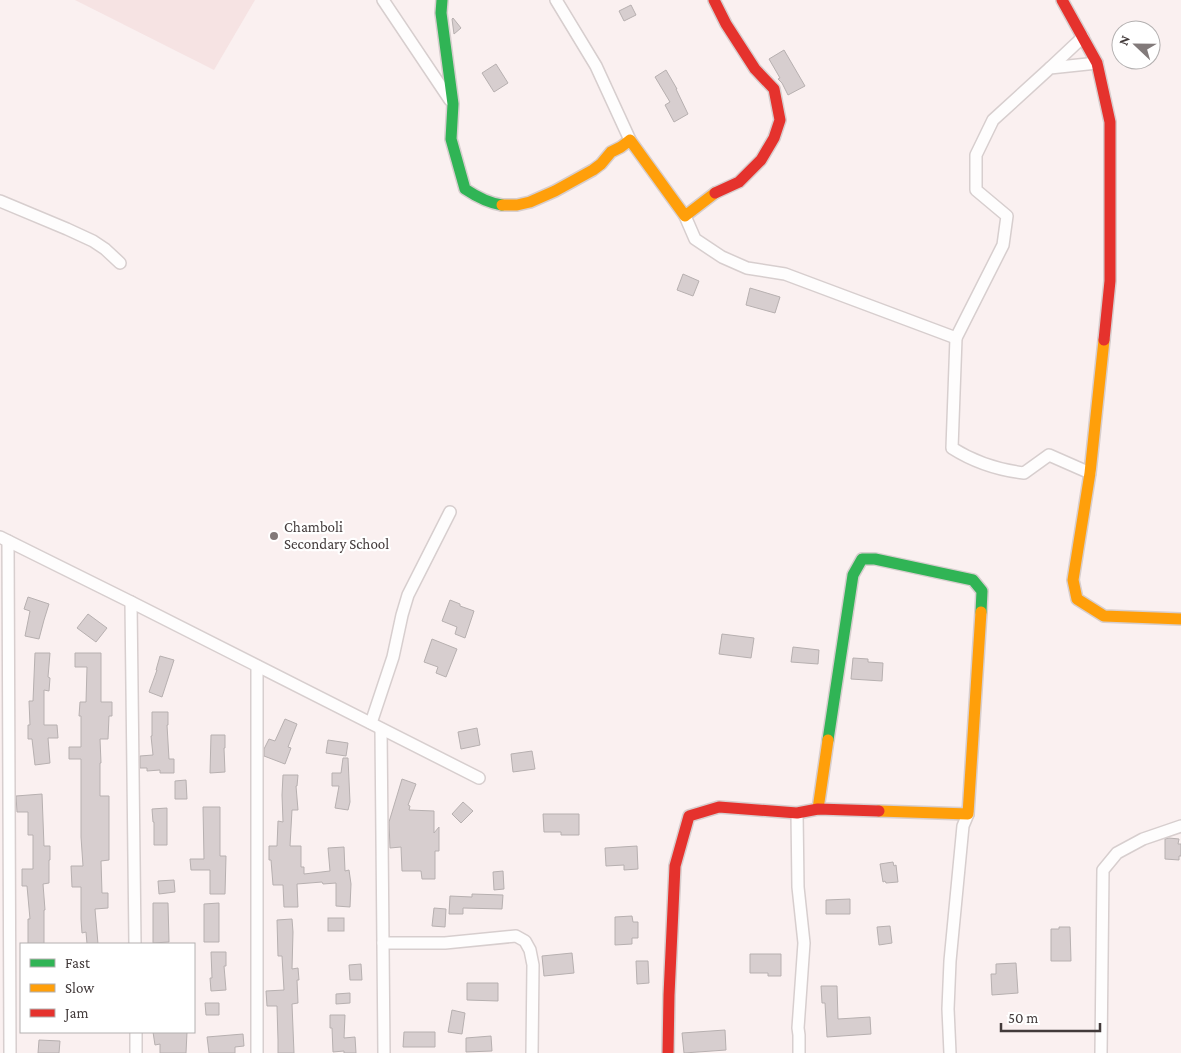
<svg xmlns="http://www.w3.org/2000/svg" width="1181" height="1053" font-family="'Crimson Pro',serif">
	<rect width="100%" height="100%" fill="#faf0f0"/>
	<path fill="#f6e3e3" d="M75 0H255L214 70Z"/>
	<g fill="#d7cecf" stroke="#b7b0b0">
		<path d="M631 5 636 15 624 21 619 11Z"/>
		<path d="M453 18 461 28 454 34 452 19Z"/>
		<path d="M784 50 805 86 788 95 782 83 778 79 780 78 769 59Z"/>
		<path d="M496 64 508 83 494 92 482 73Z"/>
		<path d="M666 70 677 89H676L688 114 674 122 665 105 670 102 655 77Z"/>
		<path d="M683 274 699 281 693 296 677 290Z"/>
		<path d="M750 288 780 297 775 313 746 305Z"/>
		<path d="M28 597 49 604 44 620 39 639 25 636 30 611 24 609Z"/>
		<path d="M450 600 460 604V606L474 611 465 638 455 634 457 627 442 621Z"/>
		<path d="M88 614 107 628 96 642 77 628Z"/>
		<path d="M722 634 754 638 751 658 719 654Z"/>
		<path d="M432 639 457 649 446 677 436 673 438 667 424 662Z"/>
		<path d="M793 647 819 650 818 664 791 662Z"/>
		<path d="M35 653H50L48 677 50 678 49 691 44 690V725H57L58 738H48L50 763 35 765 32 739H28V725H30L29 701H33Z"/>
		<path d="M75 653H101V702H112V716H109L108 739H100L101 763H100V796H109V860L101 861 102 893H108V908L95 909 98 944H87L86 932 82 933 81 919V887H72L71 866H83L81 837V759H69V747H81V716H79L80 702H86L87 667H75Z"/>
		<path d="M160 656 174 660 162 697 149 692 157 670H156Z"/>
		<path d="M853 658 868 659V662L883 663 882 681 851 679Z"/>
		<path d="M152 712H168V725H167L169 759H174V773H160V770L147 771V768H140V756L153 755 151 736H152Z"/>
		<path d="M285 719 297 724 288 747 291 748 285 764 264 756V749L269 739 275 741Z"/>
		<path d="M477 728 480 745 461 749 458 732Z"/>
		<path d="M211 735H225V748H224L225 772 210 773Z"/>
		<path d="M328 740 348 743 346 756 326 753Z"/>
		<path d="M532 751 535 769 513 772 511 754Z"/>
		<path d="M343 758H348L350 802 348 810 335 808 339 786H332V773H341Z"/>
		<path d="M283 775H298L297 786H296L298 810H292L290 846H301V867H304V874L330 871 328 848 344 847 345 871 349 870 351 884 350 907 336 906V883L323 884 322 882 297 884 298 907H284L283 885H273L271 860H269V846H277L278 821 283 822 282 795Z"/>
		<path d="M402 779 416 784 408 805 410 806 409 810 434 811V833L439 827V851H435V879H422L421 871H402L401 847 390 848 389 822Z"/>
		<path d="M186 780 187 799H175V781Z"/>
		<path d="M42 794 44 846H50V860H49V883L43 884 45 910H44V944H28V919H30L27 886H22V869H33V835H28V812H17L16 796Z"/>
		<path d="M463 802 473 811 461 823 452 814Z"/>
		<path d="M203 807H220V856H226L225 894H210V870H191L190 859H204Z"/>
		<path d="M167 808V845H154V822H153L152 809Z"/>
		<path d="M543 814H579V835H561V832H544Z"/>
		<path d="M1169 838 1179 839 1178 844H1181V856H1179V860L1165 859V839Z"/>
		<path d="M637 846 638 869 624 870V865L606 866 605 848Z"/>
		<path d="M893 862 894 866 896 865 898 882 886 883 885 881 883 882 880 864Z"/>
		<path d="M503 871 504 889 494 890 493 872Z"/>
		<path d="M174 880 175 892 159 894 158 881Z"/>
		<path d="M472 894 503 895 502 909 463 908V914H449L450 896 472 897Z"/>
		<path d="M850 899V914H826V900Z"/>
		<path d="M153 903H168L169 942 153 943Z"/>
		<path d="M219 903V942H204V904Z"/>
		<path d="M434 908 446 909 445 927 432 926Z"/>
		<path d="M632 916 633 922H638V938H632V944L615 945V917Z"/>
		<rect x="328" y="918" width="16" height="13"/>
		<path d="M292 919 293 932 292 969 298 968 299 980H297L298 1003 292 1004 294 1053H278V1040L277 1006H267L266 991 284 990 282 956H278L277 920Z"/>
		<path d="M890 926 892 943 879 945 877 927Z"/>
		<path d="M1059 927H1070L1071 961H1051V929H1059Z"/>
		<path d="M211 952H226V966H224L226 990 211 991 210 978H212Z"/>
		<path d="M572 953 574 973 544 976 542 956Z"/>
		<path d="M750 954H781V976H768V973H750Z"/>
		<path d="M636 961H648L649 983 637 984Z"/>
		<path d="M1016 963 1018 993 992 995 991 974H996V964Z"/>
		<path d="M361 964 362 980H350L349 965Z"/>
		<path d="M467 983H498V1001L467 1000Z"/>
		<path d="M821 986H837L838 1019 870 1017 871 1034 827 1037 825 1003H822Z"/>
		<path d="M350 993V1003L336 1004V994Z"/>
		<path d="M205 1003H219V1015H206Z"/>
		<path d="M452 1010 465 1013 462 1034 448 1032Z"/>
		<path d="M330 1015H345L344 1038 355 1037 356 1053H344V1051L333 1052 332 1028H330Z"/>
		<path d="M725 1030 726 1050 684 1053 682 1033Z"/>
		<path d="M153 1032H187L186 1053H160V1044L155 1045Z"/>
		<path d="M404 1032H435V1047H403Z"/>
		<path d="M243 1034 244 1046 235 1047V1053H209L207 1037Z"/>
		<path d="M491 1036 492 1051 466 1052V1038Z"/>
		<path d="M39 1040 60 1041 59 1053H38Z"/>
	</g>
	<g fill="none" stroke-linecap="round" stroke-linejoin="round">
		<defs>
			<g id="street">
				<path d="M383 0 450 100"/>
				<path d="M556 0 596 66 630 140"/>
				<path d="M1050 68 1083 37"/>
				<path d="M0 201 67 229 93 241 105 249 120 263"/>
				<path d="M685 216 695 239 722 257 747 268 785 274 956 338"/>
				<path d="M1090 473 1049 455 1024 473C999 470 974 462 952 448L956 338 1003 245 1007 216 976 190V155L993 120 1050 68 1097 63"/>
				<path d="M0 537 131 602 479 778"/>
				<path d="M8 541 10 1053"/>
				<path d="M131 602 135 944"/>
				<path d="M257 666V1053"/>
				<path d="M371 723 393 657 402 615 408 595 450 512"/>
				<path d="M381 729 384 1053"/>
				<path d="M797 813 798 887 804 943 798 1028 799 1035V1053"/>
				<path d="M383 943H445L516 936 525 941 530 950 533 965 532 1053"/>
				<path d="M136 1032V1053"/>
				<path d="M950 1053 948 1009 950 961 963 826 968 814"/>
				<path d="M1101 1053 1103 870 1117 853 1143 839 1181 826"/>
			</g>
			<g id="fast">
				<path d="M442 0 441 13 453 104 451 139 465 189C477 197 488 203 502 205"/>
				<path d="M828 740 853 575 862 559H875L973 580 982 591 981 612"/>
			</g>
			<g id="slow">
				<path d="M502 205H517L530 202 555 191 593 170 601 164 611 152 621 147 630 140 685 216 715 193"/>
				<path d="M1104 340 1090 473 1073 580 1077 599 1104 616 1181 619"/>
				<path d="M818 809 828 740"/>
				<path d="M879 811 968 814 981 612"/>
			</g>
			<g id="jam">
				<path d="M714 0 726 24 755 69 774 89 780 120 774 138 761 160 739 182 715 193"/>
				<path d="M1062 0 1097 63 1110 122V281L1104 340"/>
				<path d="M668 1053 669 995 675 866 689 816 719 807 797 813 818 809 879 811"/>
			</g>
		</defs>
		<use href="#street" stroke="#d7cece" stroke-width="14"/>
		<use href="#fast" stroke="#d7cece" stroke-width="14"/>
		<use href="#slow" stroke="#d7cece" stroke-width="14"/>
		<use href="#jam" stroke="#d7cece" stroke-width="14"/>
		<use href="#street" stroke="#fefdfd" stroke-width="11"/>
		<use href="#fast" stroke="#30b455" stroke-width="11"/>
		<use href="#slow" stroke="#ff9f0a" stroke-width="11"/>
		<use href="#jam" stroke="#e5322d" stroke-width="11"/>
	</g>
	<circle fill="#827a7a" stroke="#fff" stroke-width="2" cx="274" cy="536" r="5"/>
	<g text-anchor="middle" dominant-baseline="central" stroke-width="4.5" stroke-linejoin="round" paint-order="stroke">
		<g font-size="15" fill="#423a3a" stroke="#fff" text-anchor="start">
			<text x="284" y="527">Chamboli<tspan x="284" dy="17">Secondary School</tspan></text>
		</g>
	</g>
	<rect x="20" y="943" width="175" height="90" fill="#ffffff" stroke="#b3b0b0"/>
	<rect x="30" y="959" width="25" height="8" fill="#30b455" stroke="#b3b0b0"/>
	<text x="65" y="968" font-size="15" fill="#423a3a">Fast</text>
	<rect x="30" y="984" width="25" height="8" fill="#ff9f0a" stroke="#b3b0b0"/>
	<text x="65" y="993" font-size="15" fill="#423a3a">Slow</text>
	<rect x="30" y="1009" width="25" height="8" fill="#e5322d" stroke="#b3b0b0"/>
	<text x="65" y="1018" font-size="15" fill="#423a3a">Jam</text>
	<g transform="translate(1136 45) rotate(292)"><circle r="24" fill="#ffffff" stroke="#b3b0b0"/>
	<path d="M0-4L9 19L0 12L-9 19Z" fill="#827a7a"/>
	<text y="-8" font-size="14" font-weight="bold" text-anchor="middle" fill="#423a3a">N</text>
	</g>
	<path d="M1001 1023v8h99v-8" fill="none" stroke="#423a3a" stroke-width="2.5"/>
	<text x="1008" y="1023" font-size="15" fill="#423a3a" stroke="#ffffff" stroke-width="4" paint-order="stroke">50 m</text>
</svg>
